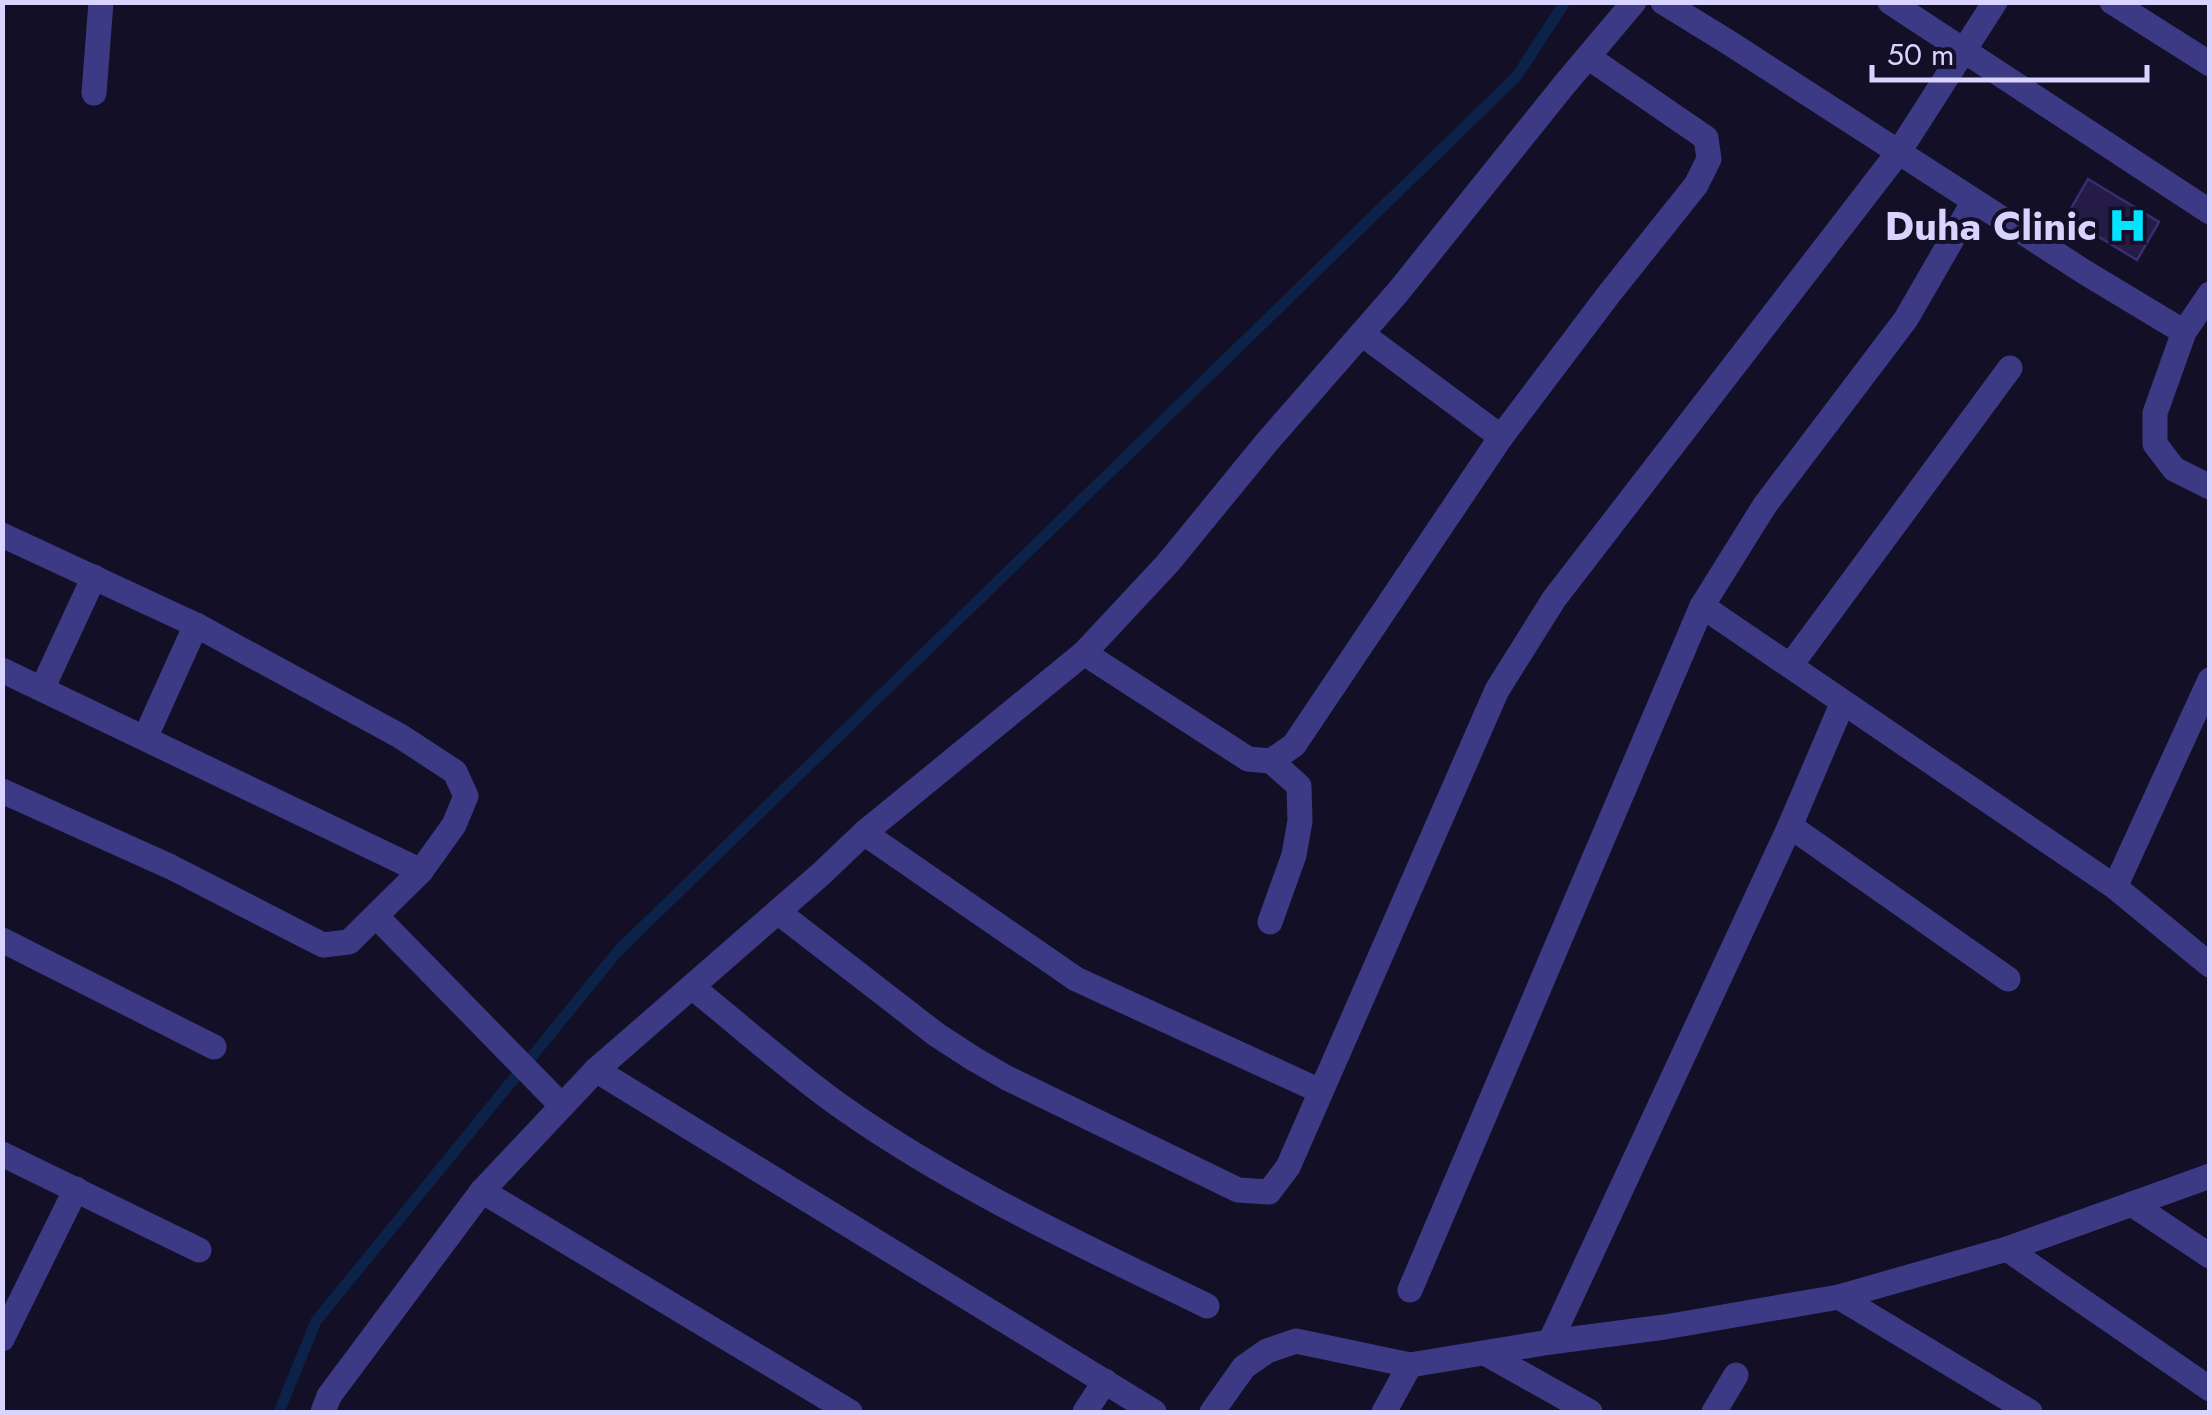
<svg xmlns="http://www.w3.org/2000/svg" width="2212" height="1415" font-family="Jost,sans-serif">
	<rect width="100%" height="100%" fill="#130f26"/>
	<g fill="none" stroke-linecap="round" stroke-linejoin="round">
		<path stroke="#0c2248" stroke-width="11" d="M279 1412 316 1321 618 951 1517 76 1565 2"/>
	</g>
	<path fill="#241b47" stroke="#3b2d73" stroke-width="2.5" d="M2088 179 2159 222 2137 260 2066 217Z"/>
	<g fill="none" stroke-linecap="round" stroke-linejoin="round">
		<g stroke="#3d3a85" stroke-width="25">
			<path d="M1663 2 1728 42 2086 273 2184 332"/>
			<path d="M1890 2 2210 212"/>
			<path d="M2112 2 2210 64"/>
			<path d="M94 93 101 2"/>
			<path d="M2210 294 2184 332 2155 413V444L2174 469 2210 487"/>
			<path d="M1362 334 1501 437"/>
			<path d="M2 535 196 625 400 736 455 772 466 796 454 825 421 871 349 942 323 945 171 867 2 791"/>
			<path d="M1702 606 2115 887 2210 965"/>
			<path d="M1084 653 1248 759 1271 761 1294 745 1501 437 1609 294 1696 185 1709 159 1706 138 1588 57"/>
			<path d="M1790 666 2010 368"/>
			<path d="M2 670 421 871"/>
			<path d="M42 689 94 577"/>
			<path d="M145 738 196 625"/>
			<path d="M1790 826 2008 979"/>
			<path d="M864 833 1076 979 1320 1091"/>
			<path d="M2115 887 2210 680"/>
			<path d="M778 912 937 1035 974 1059 1007 1078 1238 1190 1269 1192 1288 1167 1497 690 1554 599 1898 153 1995 2"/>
			<path d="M376 916 562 1106"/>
			<path d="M1270 922 1294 855 1300 821 1299 786 1271 761"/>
			<path d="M2 940 214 1047"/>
			<path d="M692 987C742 1027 794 1074 846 1110 959 1189 1084 1246 1207 1306"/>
			<path d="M596 1070 1154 1412"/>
			<path d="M2 1154 199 1250"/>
			<path d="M482 1191 850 1412"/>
			<path d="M2132 1204 2210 1256"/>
			<path d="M2007 1249 2210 1389"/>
			<path d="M1410 1290 1702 606 1765 505 1906 319 1974 201"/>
			<path d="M1839 1297 2030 1412"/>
			<path d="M2 1339 76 1189"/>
			<path d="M1550 1342 1790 826 1843 702"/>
			<path d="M1485 1353 1590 1412"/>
			<path d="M1085 1412 1105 1381"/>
			<path d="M1212 1412 1244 1367 1267 1351 1296 1341 1410 1365 1550 1342 1665 1327 1839 1297 2007 1249 2210 1176"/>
			<path d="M1384 1412 1410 1365"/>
			<path d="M1714 1412 1736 1375"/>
		</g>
		<path stroke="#3d3a85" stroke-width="25" d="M323 1412 329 1396 482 1191 596 1070 821 874 864 833 1084 653 1168 563 1267 442 1398 292 1564 85 1634 2"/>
	</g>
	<defs>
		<symbol id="hospital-bare" viewBox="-9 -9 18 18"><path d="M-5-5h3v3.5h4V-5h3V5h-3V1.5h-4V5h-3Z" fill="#00e5ff" stroke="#130f26" stroke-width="2.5" paint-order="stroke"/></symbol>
	</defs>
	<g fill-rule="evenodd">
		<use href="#hospital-bare" x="2100" y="198" width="55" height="55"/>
	</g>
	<g text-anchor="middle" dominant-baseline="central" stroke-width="8" stroke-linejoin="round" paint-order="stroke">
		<g font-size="40" font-weight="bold" fill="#d9d4ff" stroke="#130f26" text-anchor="end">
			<text x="2097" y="226">Duha Clinic</text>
		</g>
	</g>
	<rect width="2212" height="1415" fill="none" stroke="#d9d4ff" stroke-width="10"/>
	<path d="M1872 65v15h275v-15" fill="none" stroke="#d9d4ff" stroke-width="5"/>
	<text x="1887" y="65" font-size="30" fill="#d9d4ff" stroke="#130f26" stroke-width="8" paint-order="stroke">50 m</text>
</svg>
